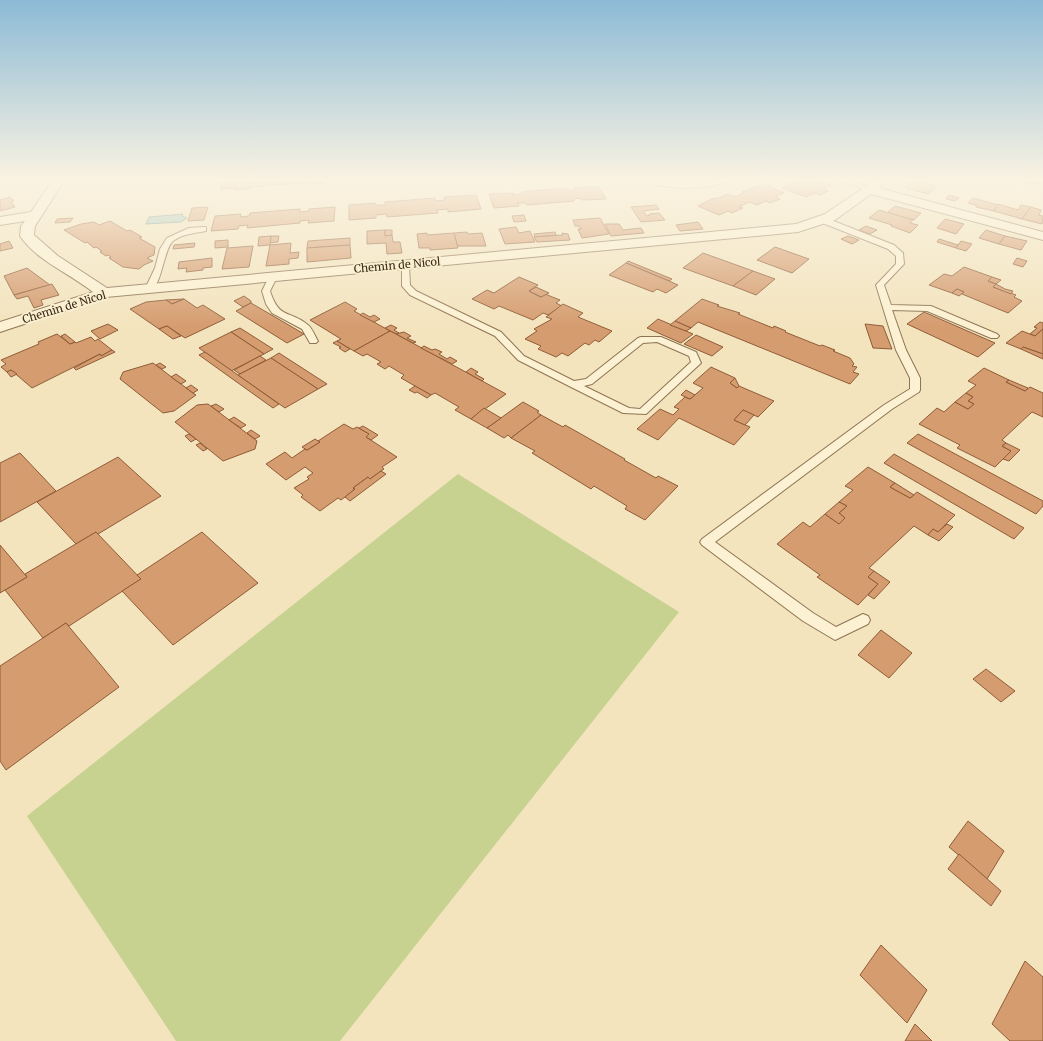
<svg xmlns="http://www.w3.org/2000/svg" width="1043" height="1041" font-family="Merriweather,serif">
	<rect width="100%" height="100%" fill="#f3e4be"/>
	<path fill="#c8d290" d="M458 474 679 612 340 1041H176L27 816Z"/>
	<path fill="#a2c4ba" stroke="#689289" d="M183 214 182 216 187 218 181 222 146 224 149 217Z"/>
	<g fill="#d59c6f" stroke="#8f5c37">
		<path d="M223 181H325V183L310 184V182L250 187 249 189 235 190V188L220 189Z"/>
		<path d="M795 181H821L831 185 823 189 828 191 820 195 814 193 806 197 782 188Z"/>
		<path d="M913 181H915L936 186 928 194 906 188Z"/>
		<path d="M1018 181H1041L1042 185Z"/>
		<path d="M763 184 784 193 775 197 780 199 770 203 766 201 757 205 749 202 739 207 743 208 732 213 728 211 719 215 698 206 714 198 716 199 728 194 735 197 744 193 742 192Z"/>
		<path d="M598 186 606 199 582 200 581 198 573 199 574 201 527 205 526 203H518L519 206 494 208 489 194 513 193 514 195 522 194 521 192 567 188 569 191 576 190 575 188Z"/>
		<path d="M476 195 481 209 448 212V209L437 210 438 213 387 217 386 214 376 215V218L349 220V205L375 203V205H385V202L435 198V201L445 200 444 197Z"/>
		<path d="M949 195 959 198 955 201 946 199Z"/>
		<path d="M10 197 14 201 11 202 15 207 0 211V200Z"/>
		<path d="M973 198 998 205 994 211 976 207V205L968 203Z"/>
		<path d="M998 204 1018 210 1021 205 1031 207 1022 219 994 211Z"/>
		<path d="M656 205 659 209 643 211 647 216 650 215 649 214 659 213 665 220 641 222 631 207Z"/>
		<path d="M895 206 921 213 914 220 887 213Z"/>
		<path d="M208 207 204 220 188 221 192 208Z"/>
		<path d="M335 207 334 221 308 223 309 220 300 221V223L247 228 248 225 239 226 238 229 211 231 215 216 241 214 240 217 249 216 250 213 300 209V212L309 211V209Z"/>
		<path d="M1031 207 1041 210 1039 215 1043 216 1042 224 1022 219Z"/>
		<path d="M879 210 913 220 910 223 918 225 910 233 891 226 892 225 869 218Z"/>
		<path d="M524 215 526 221 514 222 512 216Z"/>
		<path d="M73 218 70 222 55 223 57 219Z"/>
		<path d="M600 218 609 234 582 238 578 229H581L579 226H575L573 220Z"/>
		<path d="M945 219 964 224 956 234 937 228Z"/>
		<path d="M110 221 127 231 130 230 142 237 139 238 155 247 154 255 147 258 153 261 144 265 139 269 123 267 109 258 111 257 108 255 106 256 100 252 102 251 96 247 94 248 87 242 85 243 64 230 81 224 94 222 99 225Z"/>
		<path d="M698 222 703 229 680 231 676 225Z"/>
		<path d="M605 224H619L623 230 641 228 644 233 611 236Z"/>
		<path d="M866 226 877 230 870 234 859 230Z"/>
		<path d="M516 227 519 233 530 231 535 242 505 244 499 229Z"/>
		<path d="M385 230V236L392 235 393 242H400L402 253 387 254 386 243 367 244V231Z"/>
		<path d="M385 230H392V235L385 236Z"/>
		<path d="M986 230 1005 236 999 244 979 238Z"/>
		<path d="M467 232 468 234 482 233 486 246H457L454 233Z"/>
		<path d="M555 232 556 235 535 237 534 234Z"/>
		<path d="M427 233V235L454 233 458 248 430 250V248H419L417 234Z"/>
		<path d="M562 233 568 234 570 240 537 242 534 237 563 235Z"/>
		<path d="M271 236H279L278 242 270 243Z"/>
		<path d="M271 236 270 245 258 246 259 237Z"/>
		<path d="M848 236 859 240 852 244 841 239Z"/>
		<path d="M1005 236 1027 241 1021 250 999 244Z"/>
		<path d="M350 238V245L307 248 308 241Z"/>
		<path d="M939 239 958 245 956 248 937 242Z"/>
		<path d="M228 240V247L215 248V241Z"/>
		<path d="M9 241 13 248 0 251V244Z"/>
		<path d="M961 241 972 244 966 251 956 248Z"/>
		<path d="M195 243 194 247 173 249 174 245Z"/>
		<path d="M291 243 290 253 299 252 298 258 289 259V264L266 266 270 245Z"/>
		<path d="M350 245 351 258 307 262V248Z"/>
		<path d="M253 246 249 267 222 269 227 248Z"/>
		<path d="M775 247 809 259 792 273 757 260Z"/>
		<path d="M703 253 753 271 733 286 683 268Z"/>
		<path d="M212 258V267L203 268V270L186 272 187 268 178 269 179 262Z"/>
		<path d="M1017 258 1027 261 1023 267 1013 264Z"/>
		<path d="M628 261 672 279 669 281 626 263Z"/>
		<path d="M626 263 669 281 678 285 666 293 657 289 653 292 609 275Z"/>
		<path d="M964 267 992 277 988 281 996 284 993 287 1016 295 1014 297 1022 301 1008 313 962 294 964 292 957 289 952 293 929 285 944 274 952 276Z"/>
		<path d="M27 268 50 285 14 295 4 276Z"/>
		<path d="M753 271 775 279 756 295 733 286Z"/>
		<path d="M519 277 538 285 529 291 541 297 545 294 560 300 556 303 562 306 548 315 543 313 533 320 499 306 494 309 472 299 487 290 494 293Z"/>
		<path d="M992 277 1001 280 996 284 988 281Z"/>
		<path d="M52 284 59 295 41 300 43 305 34 308 28 296 17 299 14 295Z"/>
		<path d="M996 284 1005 289 1013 291 1011 294 993 287Z"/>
		<path d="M536 287 549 293 541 297 529 291Z"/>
		<path d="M957 289 964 292 959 296 952 293Z"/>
		<path d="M244 296 251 301V303L243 307 234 301Z"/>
		<path d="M184 299 172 304 166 300Z"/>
		<path d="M184 299 197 308 203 305 225 319 185 338 167 326 159 329 130 309 146 302 166 300 172 304Z"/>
		<path d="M702 299 719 305 717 306 740 313 738 314 773 328 774 326 786 331 785 332 820 346 822 345 835 350 833 351 850 358 854 364 852 366 857 367 853 372 859 374 850 384 698 322 691 328 675 321Z"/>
		<path d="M345 302 357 309 354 311 390 331 354 351 337 341 341 339 310 320Z"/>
		<path d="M251 303 304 334 287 343 236 311Z"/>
		<path d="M563 304 583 313 578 317 612 331 599 342 595 340 589 345 585 343 568 356 562 353 556 357 538 349 541 346 525 339 537 331 534 329 552 319 546 317Z"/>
		<path d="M924 312 995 343 978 357 907 324Z"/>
		<path d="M363 313 370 317 374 315 380 319 374 322 360 315Z"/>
		<path d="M658 319 693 334 681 343 647 328Z"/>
		<path d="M675 321 691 328 686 331 670 325Z"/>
		<path d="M1040 322 1043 323V329L1035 336 1030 334 1037 328 1034 327Z"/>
		<path d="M108 324 118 330 100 339 91 331Z"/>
		<path d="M865 324 883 326 892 349 873 348Z"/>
		<path d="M391 325 397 328 394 330 399 333 396 334 385 328Z"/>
		<path d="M167 326 181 336 173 339 159 329Z"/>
		<path d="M240 328 273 349 264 354 231 332Z"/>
		<path d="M1043 329V354L1023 347 1021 349 1006 343 1022 331 1035 336Z"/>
		<path d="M390 331 396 334 506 394 471 419 455 410 459 407 435 393 431 395 415 386 401 378 404 375 389 366 385 369 377 364 381 362 367 354 363 356 354 351Z"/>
		<path d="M231 332 264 354 231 371 199 348Z"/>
		<path d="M404 332 411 336 407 338 416 342 413 343 396 334Z"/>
		<path d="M57 334 70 344 75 342 76 343 91 337 95 341 98 339 112 350 101 356 100 354 32 388 11 370 7 372 1 367 6 364 1 360 39 344 38 342Z"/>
		<path d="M65 334 75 342 70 344 61 336Z"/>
		<path d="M696 335 723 347 712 356 684 344Z"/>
		<path d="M337 341 350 349 345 352 339 348 341 347 333 343Z"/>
		<path d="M424 346 432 350 435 349 442 352 439 354 447 359 450 357 457 361 452 364 421 348Z"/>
		<path d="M1023 347 1043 354V359L1021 349Z"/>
		<path d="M112 350 115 352 76 370 74 368 100 354 101 356Z"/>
		<path d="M205 352 238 375 279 404 273 408 199 355Z"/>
		<path d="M279 353 327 384 318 389 271 358Z"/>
		<path d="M260 356 266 360 240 374 234 370Z"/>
		<path d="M271 358 318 389 285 408 238 375Z"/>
		<path d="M153 363 193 393 196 395 174 411 163 413 120 379 123 372Z"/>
		<path d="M160 363 166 367 162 369 156 365Z"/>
		<path d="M711 367 735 378 730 383 737 388 739 386 774 401 758 417 743 410 734 420 750 427 734 445 679 418 658 440 637 429 660 409 673 415 679 409 674 407 685 397 690 399 703 388 693 383Z"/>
		<path d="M471 368 478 372 475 374 484 379 482 381 466 372Z"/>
		<path d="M984 368 1009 380 1006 382 1025 391 1030 387 1043 393V417L1032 412 1002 440 1006 443 1002 446 1011 451 995 467 957 448 960 445 919 424 937 408 944 412 955 402 968 409 974 404 968 401 973 397 966 393 976 385 968 381Z"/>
		<path d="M11 370 17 374 11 377 7 372Z"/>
		<path d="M176 374 186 381 181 384 171 377Z"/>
		<path d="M735 378 739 386 737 388 730 383Z"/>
		<path d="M1009 380 1028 388 1025 391 1006 382Z"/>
		<path d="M191 385 198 390 193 393 186 388Z"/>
		<path d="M415 386 431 395 427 398 417 392 415 393 409 390Z"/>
		<path d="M686 390 695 395 690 399 681 395Z"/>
		<path d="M966 393 973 397 968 401 974 404 968 409 955 402Z"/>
		<path d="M523 402 539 411 537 412 541 415 511 438 508 435 504 438 487 428Z"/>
		<path d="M208 404 257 441 255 449 223 461 175 422 197 405Z"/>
		<path d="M216 404 224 409 219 412 211 406Z"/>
		<path d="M484 408 501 418 487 428 471 419Z"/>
		<path d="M743 410 754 415 745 425 734 420Z"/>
		<path d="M541 415 563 427 565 425 625 459 624 460 656 478 658 476 678 486 645 520 625 509 627 506 594 486 591 489 532 453 535 451 511 438Z"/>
		<path d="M234 417 246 425 241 428 229 420Z"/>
		<path d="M344 424 353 429 357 427 369 434 366 437 397 457 382 467 384 469 381 471 370 479 368 477 353 488 355 489 345 497 341 500 338 498 320 511 301 497 303 495 294 488 309 479 307 477 313 473 305 467 286 480 266 464 285 452 292 458 305 449 307 450 320 442 318 441Z"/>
		<path d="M363 426 378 435 371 440 366 437 369 434 359 428Z"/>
		<path d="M251 430 260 436 255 439 247 433Z"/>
		<path d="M189 434 196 439 191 442 185 436Z"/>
		<path d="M918 434 1043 501V506L1036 514 907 443Z"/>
		<path d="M315 439 320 442 307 450 302 447Z"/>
		<path d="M200 443 207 449 203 451 196 445Z"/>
		<path d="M1006 443 1020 450 1009 461 1003 459 1011 451 1002 446Z"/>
		<path d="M20 453 56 491 0 522V463Z"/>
		<path d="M894 454 1024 528 1014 539 884 463Z"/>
		<path d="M118 457 161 496 98 534 96 532 76 544 37 502Z"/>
		<path d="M868 467 895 483 890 487 910 498 917 492 955 515 938 532 933 529 928 535 914 526 869 568 874 571 868 577 878 584 858 605 817 577 820 575 777 544 803 522 810 527 825 514 839 524 845 518 839 513 847 506 839 502 853 490 845 486Z"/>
		<path d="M381 471 386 474 350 501 345 497 355 489 353 488 368 477 370 479Z"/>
		<path d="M895 483 914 495 910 498 890 487Z"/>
		<path d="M839 502 847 506 839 513 845 518 839 524 825 514Z"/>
		<path d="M947 524 953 527 939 541 928 535 933 529 938 532Z"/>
		<path d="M96 532 141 579 69 626 66 623 43 638 5 590 27 577 25 574Z"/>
		<path d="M202 532 258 583 173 645 122 591 141 579 137 575Z"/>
		<path d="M0 545 27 577 0 593Z"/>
		<path d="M874 571 890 582 874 599 868 595 878 584 868 577Z"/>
		<path d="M66 623 119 687 6 770 0 761V666Z"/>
		<path d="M881 630 912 653 889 678 858 655Z"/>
		<path d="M986 669 1015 691 1001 702 973 679Z"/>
		<path d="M968 821 1004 851 987 879 949 847Z"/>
		<path d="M959 854 1001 891 991 906 948 869Z"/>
		<path d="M881 945 927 990 907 1023 860 975Z"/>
		<path d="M1025 961 1043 977V1041H1010L992 1024Z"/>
		<path d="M915 1024 932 1041H905Z"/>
	</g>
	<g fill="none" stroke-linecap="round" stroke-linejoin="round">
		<defs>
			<g id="service">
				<path d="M648 181 687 183 726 181C713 190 661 190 648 181Z"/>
				<path d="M843 181H853L874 190 869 191Z"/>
				<path d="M820 218H826L894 245 903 253 904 264 884 285 891 305 931 306 997 334 999 336 997 338H991L927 311 892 310 906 350 920 378V390L919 392 892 409 715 542 813 613 836 627 863 614 868 616 870 620 868 624 835 640 803 621 702 545 700 542 702 539 884 405 910 389V378L896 350 876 285 896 264V256L888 249 820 222Z"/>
				<path d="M203 227H206V231C195 233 182 234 173 241 163 250 162 288 149 291H146L145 289 155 268 160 249 167 238 189 228Z"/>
				<path d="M402 263H405L409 265 410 285 416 291 501 332 524 356 574 381 586 379 638 338 641 337H661L696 352 701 363 646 414 623 413 569 386 518 360 495 336 410 295 402 286ZM657 342 689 356 691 362 640 409 629 408 584 386 592 384 643 343Z"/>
				<path d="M270 275H276L277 277 270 291C280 321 289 309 308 325 312 328 315 336 318 341L316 343H310L302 329 272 313 266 304 262 291Z"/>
			</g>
			<path id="minor" d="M52 181H64L35 226 34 235 58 256 107 288 796 224 825 214 874 181H888L879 188 1043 232V240L871 194 835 220 798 232 106 297 0 332V322L93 292C69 273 37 261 20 236L21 226 25 221 0 225V217L31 212Z"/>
		</defs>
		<use href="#service" stroke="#8d7454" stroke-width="2"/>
		<use href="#minor" stroke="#8d7454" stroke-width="2"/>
		<use href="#service" fill="#fcf1d2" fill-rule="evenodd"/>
		<use href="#minor" fill="#fcf1d2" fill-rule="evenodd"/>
	</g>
	<linearGradient id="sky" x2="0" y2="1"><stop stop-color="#8cbad6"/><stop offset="0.55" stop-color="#faf3e2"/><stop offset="1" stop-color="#faf3e2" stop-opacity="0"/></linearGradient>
	<rect width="1043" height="327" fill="url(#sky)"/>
	<g text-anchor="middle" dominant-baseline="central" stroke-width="4" stroke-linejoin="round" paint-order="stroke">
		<g font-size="11" fill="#3a2b1b" stroke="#f9eece">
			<text transform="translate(397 265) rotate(-5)">Chemin de Nicol</text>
			<text transform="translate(64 307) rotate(-17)">Chemin de Nicol</text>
		</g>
	</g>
</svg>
